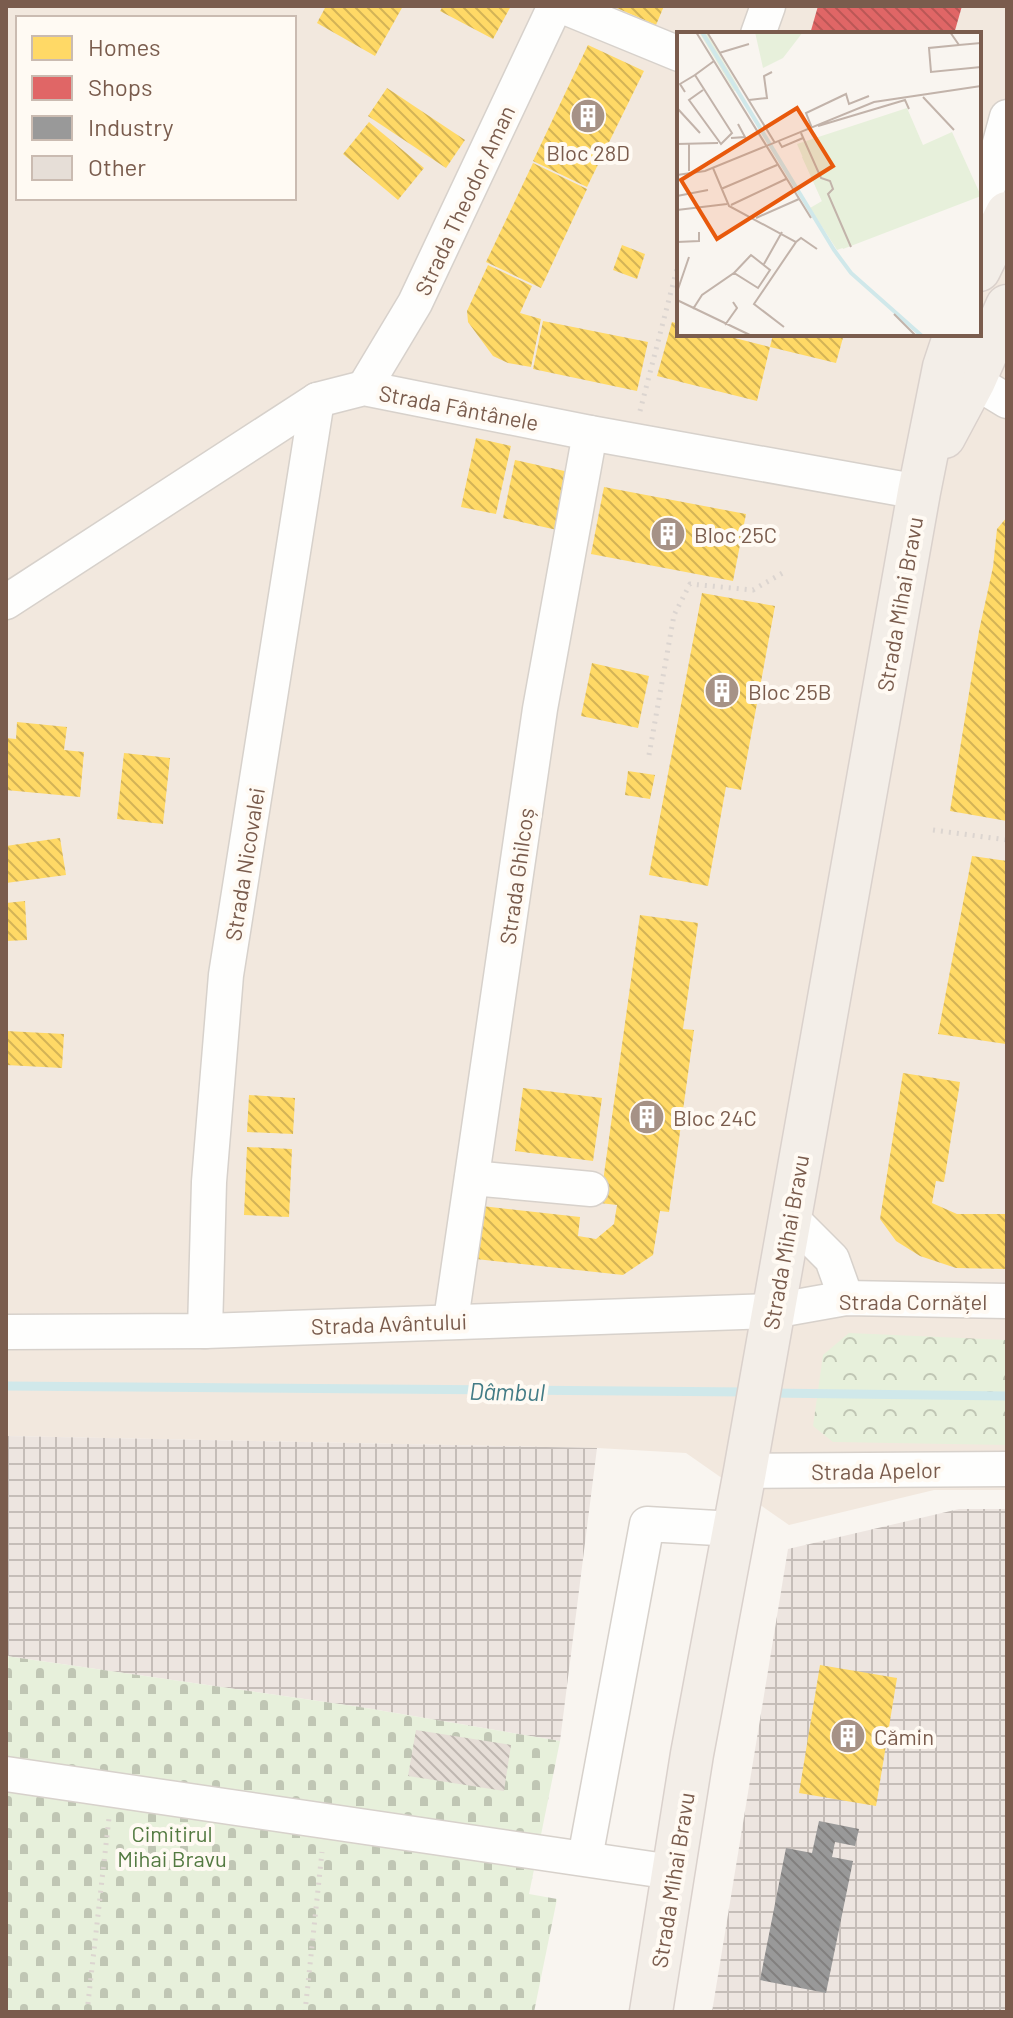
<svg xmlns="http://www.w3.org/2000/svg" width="1013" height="2018" font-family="Barlow,sans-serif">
	<defs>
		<pattern id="industrial-grid" width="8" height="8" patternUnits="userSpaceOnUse" patternTransform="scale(2)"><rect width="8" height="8" fill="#ede5e0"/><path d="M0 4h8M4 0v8" fill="none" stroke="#c5bdb8"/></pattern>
		<pattern id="cemetery-stones" width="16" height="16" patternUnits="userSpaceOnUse" patternTransform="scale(2)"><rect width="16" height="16" fill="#e7f0db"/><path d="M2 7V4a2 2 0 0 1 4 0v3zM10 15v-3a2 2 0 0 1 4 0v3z" fill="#c0c6b4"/></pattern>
		<pattern id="park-crowns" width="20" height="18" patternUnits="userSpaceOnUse" patternTransform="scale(2)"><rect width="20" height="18" fill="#e7f0db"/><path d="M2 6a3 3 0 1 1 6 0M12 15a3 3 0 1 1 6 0" fill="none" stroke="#c0c6b4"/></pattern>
		<pattern id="homes-back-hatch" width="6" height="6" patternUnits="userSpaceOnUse" patternTransform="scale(2)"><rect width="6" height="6" fill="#ffd966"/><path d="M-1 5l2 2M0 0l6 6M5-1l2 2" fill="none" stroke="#d3b356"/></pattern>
		<pattern id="shops-back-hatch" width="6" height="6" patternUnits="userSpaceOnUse" patternTransform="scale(2)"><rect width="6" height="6" fill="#e06666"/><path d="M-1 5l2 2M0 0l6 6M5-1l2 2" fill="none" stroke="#bb5756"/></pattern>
		<pattern id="industry-back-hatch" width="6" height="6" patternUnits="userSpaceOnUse" patternTransform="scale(2)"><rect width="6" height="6" fill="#999"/><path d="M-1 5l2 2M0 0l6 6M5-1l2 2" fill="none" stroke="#82807f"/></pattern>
		<pattern id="building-back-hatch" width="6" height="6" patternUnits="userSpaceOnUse" patternTransform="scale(2)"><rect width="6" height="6" fill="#e6ded7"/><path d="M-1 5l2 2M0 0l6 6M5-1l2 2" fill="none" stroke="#bfb7b1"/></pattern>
	</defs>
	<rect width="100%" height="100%" fill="#f9f5f0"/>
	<path fill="#f2e8de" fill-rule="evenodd" d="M6 6H1007V1490H934L789 1525 686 1453 597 1448 6 1436ZM18 18H294V198H18ZM679 34H979V334H679Z"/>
	<g fill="url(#industrial-grid)">
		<path d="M6 1436 597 1448 560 1741 360 1707 6 1656Z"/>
		<path d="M959 1509H1007V2012H712L788 1549Z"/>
	</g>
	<path fill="url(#cemetery-stones)" d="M6 1656 360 1707 560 1741 529 1894 557 1899 534 2012H6Z"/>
	<path fill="url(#park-crowns)" d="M849 1333 1007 1340V1445L833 1442 813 1426 823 1355Z"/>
	<g fill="url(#homes-back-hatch)">
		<path d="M326 6H403L375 56 317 23Z"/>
		<path d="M443 6H511L493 39 440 11Z"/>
		<path d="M612 6H664L656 25Z"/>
		<path d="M588 45 644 71 587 187 533 161Z"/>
		<path d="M387 88 465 140 446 168 368 116Z"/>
		<path d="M369 122 424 168 398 200 343 154Z"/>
		<path d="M533 163 587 189 541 288 486 262Z"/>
		<path d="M622 245 645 254 637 279 613 270Z"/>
		<path d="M488 265 532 286 520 313 541 319 531 367 508 363 493 356 468 322 467 311Z"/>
		<path d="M543 321 648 342 637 391 533 369Z"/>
		<path d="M672 322 679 324V334H719L770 347 757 401 657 376Z"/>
		<path d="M773 334H844L836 363 770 347Z"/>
		<path d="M476 438 511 446 496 514 461 507Z"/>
		<path d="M515 460 569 472 557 530 503 518Z"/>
		<path d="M604 487 746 514 733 581 591 554Z"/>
		<path d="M1007 517V821L950 811 979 631 993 567 997 529Z"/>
		<path d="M702 593 775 606 741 790 726 787 708 886 649 875Z"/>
		<path d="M592 663 649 676 638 728 581 716Z"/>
		<path d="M17 722 67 727 64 750 84 752 80 797 6 790V738L16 739Z"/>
		<path d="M124 753 170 758 163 824 117 819Z"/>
		<path d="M628 771 655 775 650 799 625 795Z"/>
		<path d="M60 838 66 875 6 883V846Z"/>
		<path d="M972 856 1007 861 1006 1044 938 1034Z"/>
		<path d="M25 901 27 940 6 941V903Z"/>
		<path d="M640 915 698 923 683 1029 694 1030 669 1212 660 1211 653 1255 623 1275 476 1259 482 1206 580 1217 578 1236 596 1239 614 1224 617 1205 600 1203Z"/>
		<path d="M6 1031 64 1034 62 1068 6 1065Z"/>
		<path d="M903 1073 960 1082 944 1182 936 1181 932 1203 957 1214H1007V1269L956 1268 920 1256 896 1241 880 1219Z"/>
		<path d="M523 1088 602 1098 593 1161 515 1151Z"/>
		<path d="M249 1095 295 1098 293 1134 247 1132Z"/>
		<path d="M247 1147 292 1149 289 1217 244 1215Z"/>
		<path d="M820 1665 897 1678 876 1806 799 1793Z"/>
	</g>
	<path fill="url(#shops-back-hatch)" d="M818 6H962L954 34H810Z"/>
	<path fill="url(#industry-back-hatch)" d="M819 1821 859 1829 855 1846 835 1842 832 1857 853 1861 826 1993 760 1980 786 1848 812 1853Z"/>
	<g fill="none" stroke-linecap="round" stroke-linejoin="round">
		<g stroke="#d0e8ea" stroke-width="9">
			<path d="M6 1386 748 1392"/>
			<path d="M770 1393 1007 1396"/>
		</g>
	</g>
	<path fill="url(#building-back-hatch)" d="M416 1730 511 1745 504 1791 408 1776Z"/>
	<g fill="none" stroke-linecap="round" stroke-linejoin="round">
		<defs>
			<g id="minor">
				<path d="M562 6 679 54"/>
				<path d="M758 34 768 6"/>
				<path d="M979 221 1007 117"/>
				<path d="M974 381 1007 401"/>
				<path d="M364 388 415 303 555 6"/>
				<path d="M6 602 317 400 364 388 590 433 919 492"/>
				<path d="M472 1178 591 1189"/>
				<path d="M789 1216 832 1259 846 1298"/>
				<path d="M451 1320 540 709 590 433"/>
				<path d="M205 1331 209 1182 226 975 317 400"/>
				<path d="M6 1332 205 1331 773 1311 846 1298 1007 1301"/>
				<path d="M745 1471 1007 1469"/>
				<path d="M6 1774 672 1872"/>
				<path d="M585 1858 647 1524 734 1529"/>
			</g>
			<g id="major">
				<path d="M979 270 1007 213"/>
				<path d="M944 437 974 381 1007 306"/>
				<path d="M651 2012 692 1754 745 1471 919 492 944 367 955 334"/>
			</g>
		</defs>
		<use href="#minor" stroke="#d7d1cb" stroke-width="37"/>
		<use href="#major" stroke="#dad1cc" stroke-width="45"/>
		<g stroke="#dcd5d0" stroke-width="5" stroke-dasharray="2 6" stroke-linecap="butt">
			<path d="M640 411 679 261"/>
			<path d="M649 755 674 615 690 584 753 590 786 571"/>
			<path d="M933 830 1007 840"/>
			<path d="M87 2012 109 1818"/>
			<path d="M305 2012 322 1852"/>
		</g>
		<use href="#minor" stroke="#fefefd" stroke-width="34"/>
		<use href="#major" stroke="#f3eee8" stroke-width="42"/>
	</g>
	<defs>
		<symbol id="building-disc" viewBox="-11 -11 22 22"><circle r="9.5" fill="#a69286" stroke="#fffaf3"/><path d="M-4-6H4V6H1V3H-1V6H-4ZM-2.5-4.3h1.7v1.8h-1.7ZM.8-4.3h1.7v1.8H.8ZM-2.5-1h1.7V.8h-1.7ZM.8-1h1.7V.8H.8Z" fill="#fff"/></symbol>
	</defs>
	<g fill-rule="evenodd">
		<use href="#building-disc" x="568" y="96" width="40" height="40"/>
		<use href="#building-disc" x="648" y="514" width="40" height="40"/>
		<use href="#building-disc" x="702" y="671" width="40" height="40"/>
		<use href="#building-disc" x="627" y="1097" width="40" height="40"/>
		<use href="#building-disc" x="828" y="1716" width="40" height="40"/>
	</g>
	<g text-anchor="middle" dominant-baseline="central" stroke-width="8" stroke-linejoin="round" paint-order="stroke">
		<g font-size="22" fill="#7a5c4d" stroke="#fffaf3" text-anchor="start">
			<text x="588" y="152" text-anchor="middle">Bloc 28D</text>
			<text x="694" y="534">Bloc 25C</text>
			<text x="748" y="691">Bloc 25B</text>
			<text x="673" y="1117">Bloc 24C</text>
			<text x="874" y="1736">Cămin</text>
		</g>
		<g font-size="22" fill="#7a5c4d" stroke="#fffaf3">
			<text transform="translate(464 200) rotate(-65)">Strada Theodor Aman</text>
			<text transform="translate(459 407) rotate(11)">Strada Fântânele</text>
			<text transform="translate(899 604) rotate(-80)">Strada Mihai Bravu</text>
			<text transform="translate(244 864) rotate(-81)">Strada Nicovalei</text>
			<text transform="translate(516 876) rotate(-82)">Strada Ghilcoș</text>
			<text transform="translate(785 1242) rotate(-80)">Strada Mihai Bravu</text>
			<text x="913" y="1301">Strada Cornățel</text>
			<text transform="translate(389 1323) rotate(-2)">Strada Avântului</text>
			<text transform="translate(876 1470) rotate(-1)">Strada Apelor</text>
			<text transform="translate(672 1880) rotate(-81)">Strada Mihai Bravu</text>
		</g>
		<g font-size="22" fill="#537a41" stroke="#fffaf3">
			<text x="172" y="1833">Cimitirul<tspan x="172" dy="25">Mihai Bravu</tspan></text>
		</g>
		<g font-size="24" font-style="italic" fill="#437c86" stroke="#fffaf3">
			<text transform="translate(507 1391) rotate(1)">Dâmbul</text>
		</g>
	</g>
	<g transform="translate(677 32)">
		<rect width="304" height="304" fill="#f9f5f0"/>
		<path d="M78 0H126L106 26 86 36ZM131 122 171 214 160 218 133 176 145 169 125 125Z" fill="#e7f0db"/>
		<path d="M230 76 246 113 275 100 304 164 166 217 120 112Z" fill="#e7f0db"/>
		<path d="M22 0H29L62 56 57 59Z" fill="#e7f0db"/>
		<path fill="none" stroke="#d0e8ea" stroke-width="4" d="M25 0 157 218 174 241 245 304"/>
		<path fill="none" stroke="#c2b3aa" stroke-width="2" d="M19 0 134 186M30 0 98 111M273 0 282 13 304 11M282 13 252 16 254 40 304 35M42 21 72 12M26 58 12 68 44 112 55 101 18 43 37 29M8 60 3 52 18 43M246 65 277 98M72 68 90 66 87 44 95 40M0 76 23 101M141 94 228 68 232 77M135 96 129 81 169 62 172 72 192 64M124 101 144 146 153 149 156 157 151 162 174 215M54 106 68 105 61 92M102 110 105 115 126 106M0 112 41 111M36 136 52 174 119 210 77 272 107 295M12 139V112M0 143 28 139 197 70 304 54M44 157 100 133M0 164 31 158M54 173 109 147M0 178 50 172M79 186 122 167M0 210 22 209V200M119 210 124 206 140 217M87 232 105 200M0 260 12 225M0 268 75 304M16 277 25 263 57 241 81 256 93 238 74 223 57 241M217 282 239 304M48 293 60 276 56 270"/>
		<path fill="#e8590c" fill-opacity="0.15" stroke="#e8590c" stroke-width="4" d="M120 76 156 134 40 207 4 148Z"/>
		<rect width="304" height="304" fill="none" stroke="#7a5c4d" stroke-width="4"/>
	</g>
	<rect width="1013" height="2018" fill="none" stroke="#7a5c4d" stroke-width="16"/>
	<rect x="16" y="16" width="280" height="184" fill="#fffaf3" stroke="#cabbb1" stroke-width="2"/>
	<rect x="32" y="36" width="40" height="24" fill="#ffd966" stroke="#cabbb1" stroke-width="2"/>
	<text x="88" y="56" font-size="24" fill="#7a5c4d">Homes</text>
	<rect x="32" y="76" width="40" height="24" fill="#e06666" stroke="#cabbb1" stroke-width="2"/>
	<text x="88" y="96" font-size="24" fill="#7a5c4d">Shops</text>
	<rect x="32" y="116" width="40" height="24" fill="#999999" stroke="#cabbb1" stroke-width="2"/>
	<text x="88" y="136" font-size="24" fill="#7a5c4d">Industry</text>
	<rect x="32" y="156" width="40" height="24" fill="#e6ded7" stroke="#cabbb1" stroke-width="2"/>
	<text x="88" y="176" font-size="24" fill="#7a5c4d">Other</text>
</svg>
